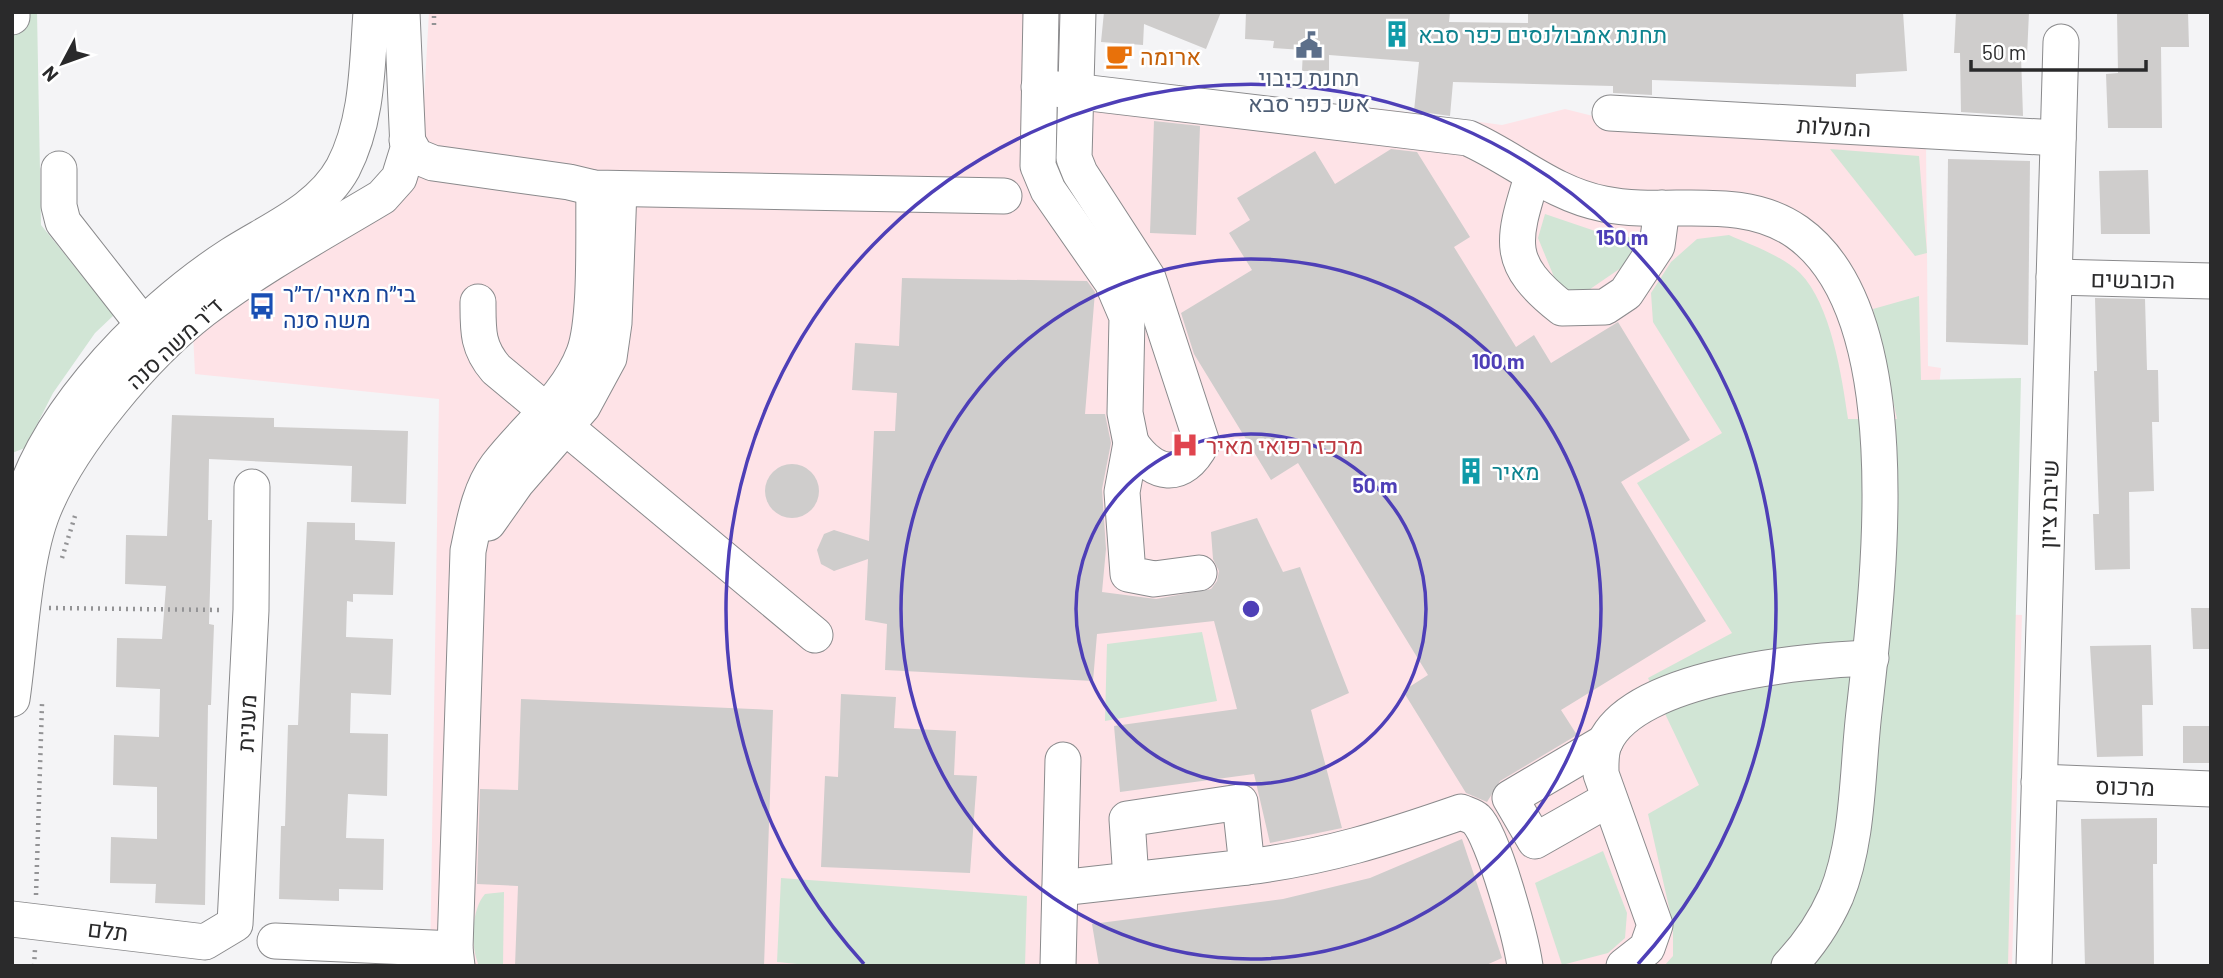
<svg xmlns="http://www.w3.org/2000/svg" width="2223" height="978" font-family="Barlow,Heebo,sans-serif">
	<rect width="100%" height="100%" fill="#f4f4f6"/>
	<path fill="#fee3e7" d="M429 12H1088V81L1384 109 1502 125 1565 109 1609 120 1926 142 1928 366 1941 368 1928 491 1923 612 2022 615 2012 966H430L439 399 195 374 193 333 387 209 422 136Z"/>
	<g fill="#d1e5d5">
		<path d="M12 12H37L41 225 114 315 95 333 53 393 25 448 12 453Z"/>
		<path d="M1830 149 1919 156 1927 253 1915 256Z"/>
		<path d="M1545 214 1601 233 1622 232 1636 243 1631 261 1580 296 1559 289 1538 238Z"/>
		<path d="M1729 235C1751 245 1781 255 1800 273 1831 304 1842 377 1848 419H1897L1873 309 1919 296 1921 380 2021 378 2008 966H1664L1673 956V925L1648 814 1699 785 1648 678 1732 633 1637 483 1722 433 1653 322 1651 293 1671 262 1697 239Z"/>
		<path d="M1202 632 1217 701 1105 721 1107 644Z"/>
		<path d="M1603 851 1627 913 1625 938 1608 953 1562 965 1535 883Z"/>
		<path d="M781 878 1027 896 1025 966H817L777 962Z"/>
		<path d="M504 892 503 966H479C470 946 471 910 485 894Z"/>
	</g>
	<g fill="#cfcdcc">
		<path d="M1104 12H1221L1206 49 1144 24 1143 45 1101 42Z"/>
		<path d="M1246 12H1450L1449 22 1528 23V12H1903L1907 71 1856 74V87L1652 80V95L1613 93V86L1453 82 1450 116 1414 111 1419 62 1329 55V71H1302L1303 50 1273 48 1274 41 1245 39Z"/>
		<path d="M1956 12H2029L2027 56H2021L2023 116 1961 112 1960 53H1954Z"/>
		<path d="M2117 12H2188L2189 47H2161L2162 128H2108L2106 74 2118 73Z"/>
		<path d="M1154 121 1200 126 1196 235 1150 233Z"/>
		<path d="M1391 149 1417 152 1470 237 1454 247 1516 347 1534 335 1551 363 1618 322 1690 440 1621 482 1706 621 1561 710 1577 735 1500 781 1487 802 1466 793 1403 691 1428 675 1298 463 1271 480 1194 354 1181 313 1252 270 1229 233 1250 220 1237 198 1315 151 1335 184Z"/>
		<path d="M1948 159 2030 161 2028 345 1946 342Z"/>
		<path d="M2148 170 2150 234H2101L2099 171Z"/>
		<path d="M902 278 1087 281 1095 292 1085 414H1105L1111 443 1102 489 1106 549 1102 592 1156 599 1211 589 1217 581 1219 571 1213 559 1211 532 1257 518 1283 572 1300 567 1349 693 1311 710 1342 828 1270 843 1254 774 1120 792 1114 726 1237 709 1214 621 1097 634 1093 681 885 670 887 624 865 620 868 559 834 571 821 564 817 550 824 534 834 530 869 541 874 431H895L897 393 852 390 855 343 899 346Z"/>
		<path d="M2095 298 2145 299 2147 370H2158L2159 422H2152L2154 491 2129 492 2130 569 2095 570 2093 514H2099L2094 371H2097Z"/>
		<path d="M172 415 274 418V427L408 431 406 504 351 502 352 466 209 459 208 520H212L209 624 214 625 211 705H208L205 905 155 903 156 884 110 883 111 837 157 839V787L113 785 114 735 159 737 160 689 116 687 117 638 162 639 166 586 125 584 126 535 167 536Z"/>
		<circle cx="792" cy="491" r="27"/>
		<path d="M307 522 355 523V540L395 542 393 595 353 594V602L347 601 346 637 393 639 391 695 351 693 350 733 388 734 387 796 348 794 346 838 384 839 383 890 339 889V901L279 899 281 826H285L288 725H298Z"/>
		<path d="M2191 608H2211V649H2193Z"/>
		<path d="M2151 645 2153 705H2142L2143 756 2097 757 2090 646Z"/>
		<path d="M841 694 896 697 894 728 956 731 954 775 977 776 970 873 821 867 825 776 838 777Z"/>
		<path d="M521 699 773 710 764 966H515L518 886 477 884 480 789 518 790Z"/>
		<rect x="2183" y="726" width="28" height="37"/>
		<path d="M2157 818V864H2153L2154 966H2085L2081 819Z"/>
		<path d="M1462 839 1502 958 1484 966H1099L1092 924 1283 899 1370 878Z"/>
	</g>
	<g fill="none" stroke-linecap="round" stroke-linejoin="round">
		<defs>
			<g id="minor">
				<path d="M1041 12 1038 166 1048 190 1112 282 1127 317 1125 413 1131 443 1122 492 1128 574 1154 579 1199 573"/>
				<path d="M1078 12 1074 158 1080 173 1148 278 1202 443C1182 482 1154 476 1131 443"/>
				<path d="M12 17V12"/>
				<path d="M1039 87 1468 138C1515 159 1552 194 1604 204 1667 217 1740 192 1797 232 1913 314 1878 588 1864 712 1857 772 1859 840 1836 896 1825 921 1808 946 1789 966"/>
				<path d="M1610 113 2058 138"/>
				<path d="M407 140 416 156 433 163 569 182 594 188 1004 196"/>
				<path d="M59 169V206L63 222 157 342"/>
				<path d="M1532 177C1512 242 1505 263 1562 308L1605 307 1626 293 1657 246 1662 208"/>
				<path d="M2054 277 2211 281"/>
				<path d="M478 302C478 330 477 347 496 369L815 635"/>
				<path d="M488 523 517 482 583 406 609 358 614 323 619 189"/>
				<path d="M13 544C23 432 141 313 231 255 270 230 320 210 343 168 368 120 367 65 371 12"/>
				<path d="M12 699C20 645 23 561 43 511 70 443 145 355 203 310 259 267 322 233 382 197L399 178 408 149 402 12"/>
				<path d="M1605 742 1510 798 1535 841 1609 799"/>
				<path d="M2039 782 2211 789"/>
				<path d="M1247 867C1327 857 1386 838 1461 812 1465 814 1473 816 1476 819 1494 836 1521 939 1525 966"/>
				<path d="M1060 888 1247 867 1240 802 1127 819 1131 880"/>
				<path d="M12 919 205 942 235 924 251 610 252 487"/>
				<path d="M275 941 455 949"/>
				<path d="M457 966 455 949 468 551C474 523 479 490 497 466 526 428 567 398 584 353 597 318 593 228 594 188"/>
				<path d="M1058 966 1063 760"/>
				<path d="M1624 966 1647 948 1655 925 1601 774C1601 763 1600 752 1605 742 1635 676 1806 660 1871 658"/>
				<path d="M2034 966 2061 42"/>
			</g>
		</defs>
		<use href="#minor" stroke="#8a8a8c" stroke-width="37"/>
		<g stroke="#939395" stroke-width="4.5" stroke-dasharray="2 5" stroke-linecap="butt">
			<path d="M434 25V12"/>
			<path d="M62 558 75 516"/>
			<path d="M49 608 222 610"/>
			<path d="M36 895 42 704"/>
			<path d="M34 966 35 949"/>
		</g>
		<use href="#minor" stroke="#fff" stroke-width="35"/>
	</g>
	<g fill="none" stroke="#4e3fb7" stroke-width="3.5">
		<circle cx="1251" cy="609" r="175"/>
		<circle cx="1251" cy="609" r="350"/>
		<path d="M864 964A525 525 0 1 1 1638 964"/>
	</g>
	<defs>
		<symbol id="building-bare" viewBox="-9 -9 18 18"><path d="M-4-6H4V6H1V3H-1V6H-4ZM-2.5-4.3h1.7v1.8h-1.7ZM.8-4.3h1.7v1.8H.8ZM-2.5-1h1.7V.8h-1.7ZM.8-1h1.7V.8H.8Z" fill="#0f9aa8" stroke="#fff" stroke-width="2.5" paint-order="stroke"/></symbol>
		<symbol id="civic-bare" viewBox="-9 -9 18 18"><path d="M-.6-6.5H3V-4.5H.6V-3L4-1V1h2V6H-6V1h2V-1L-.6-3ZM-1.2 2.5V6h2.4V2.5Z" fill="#5c6f8a" stroke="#fff" stroke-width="2.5" paint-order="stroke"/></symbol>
		<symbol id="cafe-bare" viewBox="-9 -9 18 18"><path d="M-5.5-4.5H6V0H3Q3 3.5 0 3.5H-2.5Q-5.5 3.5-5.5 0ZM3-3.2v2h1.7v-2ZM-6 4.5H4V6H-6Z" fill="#e8710a" stroke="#fff" stroke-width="2.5" paint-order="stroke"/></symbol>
		<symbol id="bus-bare" viewBox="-9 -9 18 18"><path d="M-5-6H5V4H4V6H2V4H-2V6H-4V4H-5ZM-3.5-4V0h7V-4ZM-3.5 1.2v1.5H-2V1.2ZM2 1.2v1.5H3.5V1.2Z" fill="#1a4fb4" stroke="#fff" stroke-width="2.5" paint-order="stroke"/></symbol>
		<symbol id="hospital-bare" viewBox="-9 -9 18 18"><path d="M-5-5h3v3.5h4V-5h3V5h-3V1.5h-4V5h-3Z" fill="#e0444e" stroke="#fff" stroke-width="2.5" paint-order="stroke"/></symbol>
	</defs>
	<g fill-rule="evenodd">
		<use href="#building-bare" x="1378" y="15" width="38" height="38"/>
		<use href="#civic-bare" x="1290" y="26" width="38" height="38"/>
		<use href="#cafe-bare" x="1100" y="37" width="38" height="38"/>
		<use href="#bus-bare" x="243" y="287" width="38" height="38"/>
		<use href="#hospital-bare" x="1166" y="426" width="38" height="38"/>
		<use href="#building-bare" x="1452" y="452" width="38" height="38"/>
	</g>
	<g text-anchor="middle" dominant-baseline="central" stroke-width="5" stroke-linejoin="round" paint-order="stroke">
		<g font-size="23" fill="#0d838f" stroke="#fff" text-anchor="start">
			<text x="1418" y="34">תחנת אמבולנסים כפר סבא</text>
			<text x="1492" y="471">מאיר</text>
		</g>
		<g font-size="23" fill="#c56008" stroke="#fff" text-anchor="start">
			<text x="1140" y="56">ארומה</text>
		</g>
		<g font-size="23" fill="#4e5e75" stroke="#fff">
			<text x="1309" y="77">תחנת כיבוי<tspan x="1309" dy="26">אש כפר סבא</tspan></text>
		</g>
		<g font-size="23" fill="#2a2a2b" stroke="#fff">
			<text transform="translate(1834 126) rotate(3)">המעלות</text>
			<text transform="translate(2133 279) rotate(1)">הכובשים</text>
			<text transform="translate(174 343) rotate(-43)">ד"ר משה סנה</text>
			<text transform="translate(2048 504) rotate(-88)">שיבת ציון</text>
			<text transform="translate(246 723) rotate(-87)">מענית</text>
			<text transform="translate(2125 786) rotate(2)">מרכוס</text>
			<text transform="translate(108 930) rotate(7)">תלם</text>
		</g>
		<g font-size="23" fill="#164399" stroke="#fff" text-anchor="start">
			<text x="283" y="293">בי״ח מאיר/ד״ר<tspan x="283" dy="26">משה סנה</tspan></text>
		</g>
		<g font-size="23" fill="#be3a42" stroke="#fff" text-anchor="start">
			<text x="1206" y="445">מרכז רפואי מאיר</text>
		</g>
	</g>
	<circle cx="1251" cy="609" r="10" fill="#4e3fb7" stroke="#fff" stroke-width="3.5"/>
	<g font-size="21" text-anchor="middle" font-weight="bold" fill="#4e3fb7" stroke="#fff" stroke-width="5" stroke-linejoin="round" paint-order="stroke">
		<text x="1622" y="245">150 m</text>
		<text x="1498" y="369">100 m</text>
		<text x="1375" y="493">50 m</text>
	</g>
	<rect width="2223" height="978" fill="none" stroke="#2a2a2b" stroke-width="28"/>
	<g transform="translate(63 63) rotate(229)" stroke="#ffffff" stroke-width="5" paint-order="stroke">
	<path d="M0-5L12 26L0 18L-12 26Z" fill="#2a2a2b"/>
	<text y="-10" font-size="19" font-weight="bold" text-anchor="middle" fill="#2a2a2b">N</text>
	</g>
	<path d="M1971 60v10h175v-10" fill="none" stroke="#2a2a2b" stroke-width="3.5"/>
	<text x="1982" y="60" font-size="21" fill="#2a2a2b" stroke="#ffffff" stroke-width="5" paint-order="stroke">50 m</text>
</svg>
